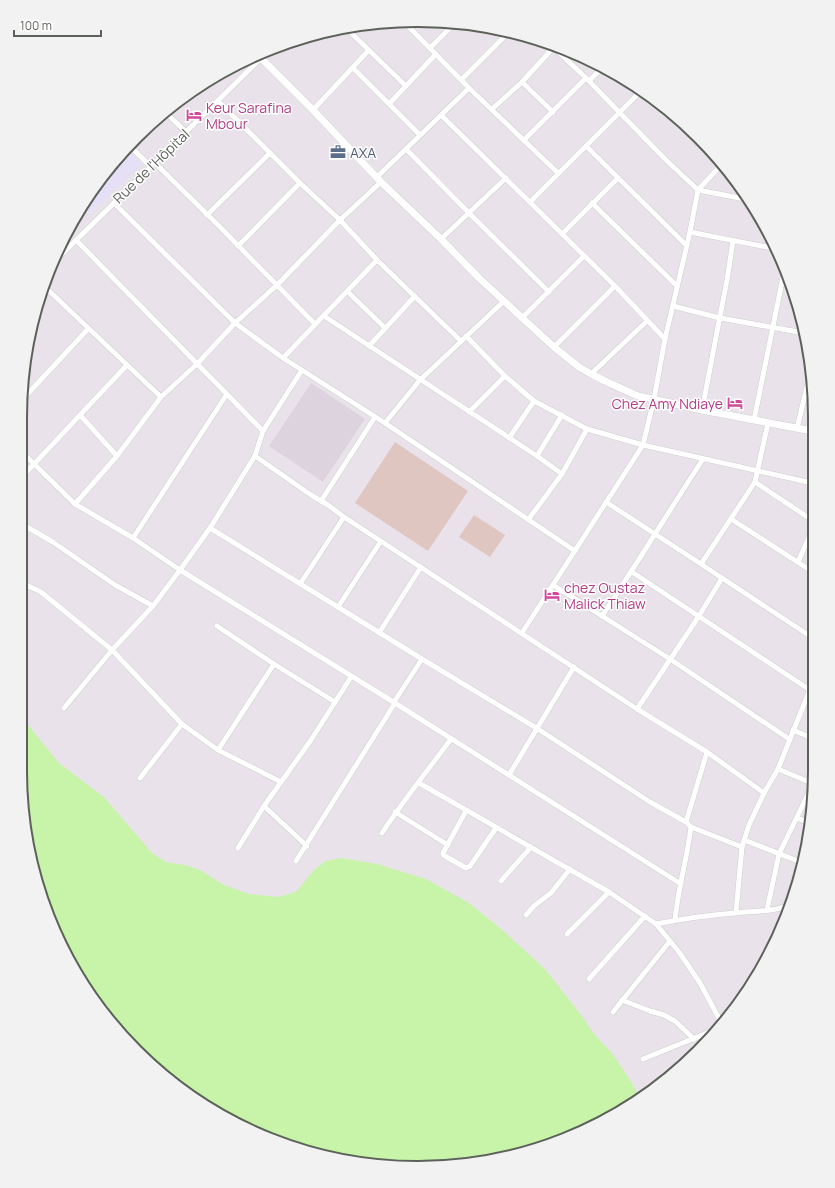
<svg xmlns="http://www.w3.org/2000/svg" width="835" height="1188" font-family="Manrope,sans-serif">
	<rect width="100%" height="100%" fill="#eae2eb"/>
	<path fill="#ddd3de" d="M311 383 365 419 323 482 269 446Z"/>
	<path fill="#e5dff7" d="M127 149 142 164 90 212 79 210 102 175Z"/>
	<g fill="#e0c6c1">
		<path d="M395 442 468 491 428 551 355 503Z"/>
		<path d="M474 515 505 535 490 557 459 537Z"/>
	</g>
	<path fill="#c8f4a9" d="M20 715 59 763 104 797 152 853 166 862 185 865 200 870 224 885 249 894 278 897 296 892 313 871 325 861 342 858 377 864 426 879 469 903 500 928 545 969 582 1016 594 1034 612 1053 632 1083 639 1096 593 1127 545 1147 470 1165H366L265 1138 197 1101 156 1070 87 991 50 923 34 874 20 771Z"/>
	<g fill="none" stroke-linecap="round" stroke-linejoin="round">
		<defs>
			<g id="minor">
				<path d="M404 22 469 88 558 173"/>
				<path d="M346 28 406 86"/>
				<path d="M552 46 586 78 666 160 698 190 745 199"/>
				<path d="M430 48 455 23"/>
				<path d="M353 68 420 135"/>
				<path d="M462 79 509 32"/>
				<path d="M589 81 603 67"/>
				<path d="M522 82 553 112"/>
				<path d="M218 101 300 183 340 220 377 260 461 341"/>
				<path d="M389 104 436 54"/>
				<path d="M492 109 522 82 554 47"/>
				<path d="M313 110 369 50"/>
				<path d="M165 112 186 132"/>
				<path d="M441 115 615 286 665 339"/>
				<path d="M524 140 586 78"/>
				<path d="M130 146 151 167"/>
				<path d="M586 146 687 246"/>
				<path d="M406 149 469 213 549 292"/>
				<path d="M155 163 219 226 315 324"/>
				<path d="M377 177 469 88"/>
				<path d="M530 202 641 91"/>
				<path d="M114 203 235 323 283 358 385 423 575 551"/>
				<path d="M592 203 677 286"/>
				<path d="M207 215 270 153"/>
				<path d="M690 232 777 249"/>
				<path d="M562 234 618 178"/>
				<path d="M441 239 506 178"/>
				<path d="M76 240 263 431"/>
				<path d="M238 246 300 183"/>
				<path d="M51 265 261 58"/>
				<path d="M44 286 161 397"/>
				<path d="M347 291 385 328"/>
				<path d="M673 306 720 318 804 333"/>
				<path d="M324 316 537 456 562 474"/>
				<path d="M522 318 584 256"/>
				<path d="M466 336 505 376 534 401 587 429 643 445 812 483"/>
				<path d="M369 346 415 296"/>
				<path d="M554 347 615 286"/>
				<path d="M283 358 377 260"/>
				<path d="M591 374 647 321"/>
				<path d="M22 400 88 329"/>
				<path d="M702 410 727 280 733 241"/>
				<path d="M469 412 505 376"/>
				<path d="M80 415 117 456"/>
				<path d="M754 420 785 267"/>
				<path d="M385 423 420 380 503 302"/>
				<path d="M797 428 812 366"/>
				<path d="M509 438 534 401"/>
				<path d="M20 450 75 504 133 538 180 570 395 703 681 884"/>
				<path d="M255 456 311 495 328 505 344 517 637 709 707 752 764 793"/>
				<path d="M537 456 562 415"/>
				<path d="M20 479 127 365"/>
				<path d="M755 482 812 520"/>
				<path d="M321 501 375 417"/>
				<path d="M606 502 701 564 722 578 813 638"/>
				<path d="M75 504 117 456 161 397 197 364 235 323 277 285 340 220 381 182"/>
				<path d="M731 519 813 572"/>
				<path d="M528 520 562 474 587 429"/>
				<path d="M20 523 53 542 115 585 153 606"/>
				<path d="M210 528 422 659 538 729 650 802 686 822 691 827 742 847"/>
				<path d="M133 538 227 394"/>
				<path d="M798 562 813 528"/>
				<path d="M701 564 755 482 768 423"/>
				<path d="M632 572 810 690"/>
				<path d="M20 582 41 592 112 650 182 724 218 750 281 782"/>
				<path d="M300 584 344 517"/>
				<path d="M553 585 670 659 789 739"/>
				<path d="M338 607 381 541"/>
				<path d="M602 616C637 564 669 511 703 459"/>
				<path d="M217 626 274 664 335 702"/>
				<path d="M379 633 421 567"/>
				<path d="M522 633 643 445 654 399 665 339 690 232 698 190 722 164"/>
				<path d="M394 702 422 659"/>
				<path d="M64 708 112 650 153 606 180 570 210 528 255 456 263 431 302 370"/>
				<path d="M637 709 699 616 722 578"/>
				<path d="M793 730 814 739"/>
				<path d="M218 750 274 664"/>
				<path d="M778 769 814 784"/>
				<path d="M509 775 574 667"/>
				<path d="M140 778 182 724"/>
				<path d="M419 783 609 892 656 924 679 952 700 983 722 1024"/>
				<path d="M264 806 307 846"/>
				<path d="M466 811 443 853V855L445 856 466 868 470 866 496 828"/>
				<path d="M395 812 448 845"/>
				<path d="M797 818 810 823"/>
				<path d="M686 822 707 752"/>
				<path d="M382 833C403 801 428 770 451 739"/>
				<path d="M744 840 803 863"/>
				<path d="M238 848 264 806 311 740 351 677"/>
				<path d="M296 861 395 703"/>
				<path d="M501 881 531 847"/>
				<path d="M767 910 779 854 813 784"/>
				<path d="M736 912 742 847 749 825 764 793 778 769 813 682"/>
				<path d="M526 915 535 905 551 893 570 869"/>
				<path d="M675 920C678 889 687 858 691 827"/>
				<path d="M656 924C682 919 709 915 735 913 753 911 773 912 790 905"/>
				<path d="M567 934 609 892"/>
				<path d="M589 979 645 916"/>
				<path d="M622 1000 650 1011 664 1015 675 1021 694 1039"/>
				<path d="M613 1012 670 941"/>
				<path d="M643 1059 717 1029"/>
			</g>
			<g id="secondary">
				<path d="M258 55 313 110 381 182 441 239 479 278 554 347 579 367 591 374 605 381 638 396 702 410 812 431"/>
				<path d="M261 58 269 50"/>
			</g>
		</defs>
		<use href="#minor" stroke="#cbd0ca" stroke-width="6"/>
		<use href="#secondary" stroke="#ccd2cb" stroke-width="8"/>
		<use href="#minor" stroke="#fff" stroke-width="5"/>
		<use href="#secondary" stroke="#fff" stroke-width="7"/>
	</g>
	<defs>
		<symbol id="hotel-bare" viewBox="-9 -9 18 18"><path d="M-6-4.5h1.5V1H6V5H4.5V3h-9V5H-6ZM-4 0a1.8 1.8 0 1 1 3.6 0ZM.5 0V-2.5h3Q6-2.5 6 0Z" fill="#d1479c" stroke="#fff" stroke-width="2.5" paint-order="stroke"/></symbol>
		<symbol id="office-bare" viewBox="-9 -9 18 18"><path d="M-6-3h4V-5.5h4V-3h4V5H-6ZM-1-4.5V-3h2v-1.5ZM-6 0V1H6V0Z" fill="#5c6f8a" stroke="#fff" stroke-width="2.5" paint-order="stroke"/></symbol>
	</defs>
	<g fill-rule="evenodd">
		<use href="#hotel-bare" x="183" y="104" width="22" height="22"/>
		<use href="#office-bare" x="327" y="141" width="22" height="22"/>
		<use href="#hotel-bare" x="724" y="392" width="22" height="22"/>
		<use href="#hotel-bare" x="541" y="584" width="22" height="22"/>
	</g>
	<g text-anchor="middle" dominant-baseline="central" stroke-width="3" stroke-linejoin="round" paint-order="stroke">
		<g font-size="14" fill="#b23c85" stroke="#fff" text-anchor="start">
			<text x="206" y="107">Keur Sarafina<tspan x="206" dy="16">Mbour</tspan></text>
			<text x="723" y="403" text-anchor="end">Chez Amy Ndiaye</text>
			<text x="564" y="587">chez Oustaz<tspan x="564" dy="16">Malick Thiaw</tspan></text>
		</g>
		<g font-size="14" fill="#4e5e75" stroke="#fff" text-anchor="start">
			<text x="350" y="152">AXA</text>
		</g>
		<g font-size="14" fill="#5c615a" stroke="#fff">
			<text transform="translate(151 166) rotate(-44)">Rue de l'Hôpital</text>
		</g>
	</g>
	<path d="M0 0H835V1188H0ZM417 27H418A390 390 0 0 1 808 417V771A390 390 0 0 1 418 1161H417A390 390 0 0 1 27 771V417A390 390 0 0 1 417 27Z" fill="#f2f2f2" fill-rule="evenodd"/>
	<path fill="none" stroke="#5c615a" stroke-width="2" d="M417 27H418A390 390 0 0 1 808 417V771A390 390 0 0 1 418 1161H417A390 390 0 0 1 27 771V417A390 390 0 0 1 417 27Z"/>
	<path d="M14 30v6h87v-6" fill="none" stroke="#5c615a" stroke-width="2"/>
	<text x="20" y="30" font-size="12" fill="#5c615a" stroke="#ffffff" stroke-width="3" paint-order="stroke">100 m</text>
</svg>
